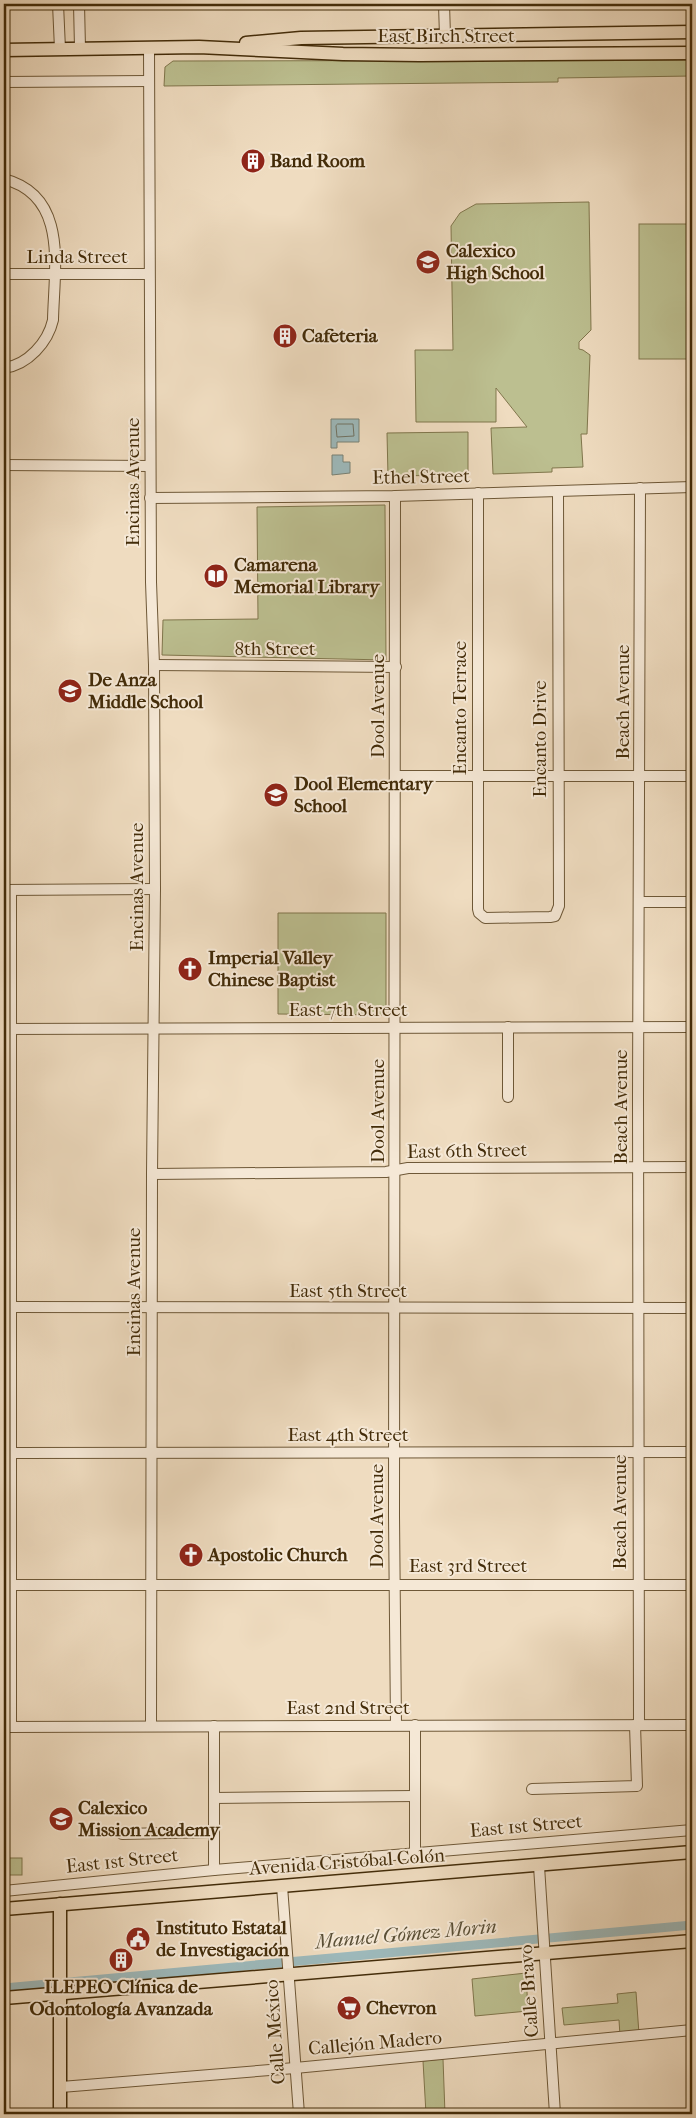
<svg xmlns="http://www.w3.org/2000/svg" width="696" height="2118" font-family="'IM FELL French Canon',serif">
	<rect width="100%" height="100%" fill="#efdcc0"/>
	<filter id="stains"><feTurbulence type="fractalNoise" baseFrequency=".004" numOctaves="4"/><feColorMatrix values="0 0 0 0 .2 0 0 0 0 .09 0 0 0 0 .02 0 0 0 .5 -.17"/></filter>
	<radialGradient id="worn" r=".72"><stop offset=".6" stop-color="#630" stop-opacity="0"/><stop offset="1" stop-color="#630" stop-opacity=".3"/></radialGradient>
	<g fill="#bcbf90" stroke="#80764c">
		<path d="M692 60V76L558 78V82L164 86 165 67 173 61Z"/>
		<path d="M589 202 591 330 579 342V349L583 350 590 355 587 434H581L583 467 552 468V472L493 474 491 428 527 427 496 388V422H416L415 350H453L451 226 460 213 476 204Z"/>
		<rect x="639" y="224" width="53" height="135"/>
		<path d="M468 432V475L388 476 387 433Z"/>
		<path d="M385 505 386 660 162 655 163 620 258 619 257 507Z"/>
		<path d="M278 913H386V1015L278 1014Z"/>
		<rect x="4" y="1858" width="18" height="17"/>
		<path d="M526 1973 528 2011 475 2016 472 1979Z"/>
		<path d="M636 1992 639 2034 620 2036 619 2020 564 2025 562 2008 618 2003 617 1994Z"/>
		<path d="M443 2059 445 2114H426L423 2061Z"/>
	</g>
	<g fill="#9db9bb" stroke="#798174">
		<path d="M331 419H359V442H337V448H331Z"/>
		<path d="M332 455H343V462H350V473L332 475Z"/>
	</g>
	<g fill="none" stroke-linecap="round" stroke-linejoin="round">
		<path stroke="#707262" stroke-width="1" d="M338 424H353L354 436 337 437 336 426Z"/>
		<path stroke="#9db9bb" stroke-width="9" d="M4 1988 692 1925"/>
		<defs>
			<g id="minor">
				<path d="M58 4 60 49"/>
				<path d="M79 4 80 48"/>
				<path d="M444 4 445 36"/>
				<path d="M149 47 151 582 154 665 155 889 152 1174 151 1726"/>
				<path d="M4 82 149 81"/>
				<path d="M4 179C69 196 54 268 53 320 48 342 28 365 4 368"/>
				<path d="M4 274H149"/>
				<path d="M4 465 150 466"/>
				<path d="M478 493V909L479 913 485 918 550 917 555 916 559 906 558 491"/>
				<path d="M395 496 394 1516 396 1725"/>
				<path d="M150 498 395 496 692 487"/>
				<path d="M154 665 396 667"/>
				<path d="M396 776H692"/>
				<path d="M4 890 155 889"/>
				<path d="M639 902H692"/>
				<path d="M4 1029 692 1027"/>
				<path d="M508 1097V1027"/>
				<path d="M152 1174 386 1172 408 1168 692 1167"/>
				<path d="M4 1307 692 1308"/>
				<path d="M4 1453 692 1452"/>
				<path d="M4 1585H692"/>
				<path d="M639 1725 638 1096 640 488"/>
				<path d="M214 1726V1870"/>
				<path d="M5 1727 692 1725"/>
				<path d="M11 1727V890"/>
				<path d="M532 1789 637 1786 635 1725"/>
				<path d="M214 1798 415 1796"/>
				<path d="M122 1834 214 1832"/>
				<path d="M415 1852V1725"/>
				<path d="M539 1866 555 2114"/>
				<path d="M282 1886 299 2114"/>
				<path d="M4 1891 214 1870 692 1830"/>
				<path d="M61 2087 295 2068 692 2030"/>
			</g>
			<g id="major">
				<path d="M246 43 301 38 692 32"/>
				<path d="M4 50 199 47 343 54 420 55 692 53"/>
				<path d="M60 1904V2114"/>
				<path d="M4 1909 692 1852"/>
				<path d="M4 1998 692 1941"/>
			</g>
		</defs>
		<use href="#minor" stroke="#6e5837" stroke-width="12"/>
		<use href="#major" stroke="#432c09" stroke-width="15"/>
		<use href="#minor" stroke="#f5e8d6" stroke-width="10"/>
		<use href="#major" stroke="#efdcc0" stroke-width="12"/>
	</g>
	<defs>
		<symbol id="building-disc" viewBox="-11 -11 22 22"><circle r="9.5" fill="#8f2418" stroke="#f5e8d6"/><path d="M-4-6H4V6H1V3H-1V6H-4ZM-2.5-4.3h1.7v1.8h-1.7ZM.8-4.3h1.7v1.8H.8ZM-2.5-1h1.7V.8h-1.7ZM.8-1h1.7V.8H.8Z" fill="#fff"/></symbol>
		<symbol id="school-disc" viewBox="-11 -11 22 22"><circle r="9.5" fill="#8f2418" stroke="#f5e8d6"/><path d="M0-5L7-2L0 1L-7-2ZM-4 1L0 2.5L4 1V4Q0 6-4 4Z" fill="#fff"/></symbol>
		<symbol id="library-disc" viewBox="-11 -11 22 22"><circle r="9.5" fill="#8f2418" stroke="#f5e8d6"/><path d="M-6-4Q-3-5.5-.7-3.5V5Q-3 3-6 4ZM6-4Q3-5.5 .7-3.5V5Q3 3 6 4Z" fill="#fff"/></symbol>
		<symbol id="church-disc" viewBox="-11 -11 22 22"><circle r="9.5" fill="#8f2418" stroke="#f5e8d6"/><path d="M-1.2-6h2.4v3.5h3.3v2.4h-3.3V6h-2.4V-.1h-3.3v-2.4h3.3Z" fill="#fff"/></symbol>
		<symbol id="civic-disc" viewBox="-11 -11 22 22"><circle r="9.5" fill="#8f2418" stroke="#f5e8d6"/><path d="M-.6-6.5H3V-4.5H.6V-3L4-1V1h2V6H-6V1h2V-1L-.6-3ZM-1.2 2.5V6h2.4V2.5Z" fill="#fff"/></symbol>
		<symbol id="supermarket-disc" viewBox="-11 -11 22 22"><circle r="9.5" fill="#8f2418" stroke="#f5e8d6"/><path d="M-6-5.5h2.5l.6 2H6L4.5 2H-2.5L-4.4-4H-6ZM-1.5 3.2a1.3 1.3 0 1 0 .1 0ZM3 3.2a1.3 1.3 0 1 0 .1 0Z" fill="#fff"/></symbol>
	</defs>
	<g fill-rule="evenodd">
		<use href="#building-disc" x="239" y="147" width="28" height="28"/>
		<use href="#school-disc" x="414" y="248" width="28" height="28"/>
		<use href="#building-disc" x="271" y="322" width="28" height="28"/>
		<use href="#library-disc" x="202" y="562" width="28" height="28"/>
		<use href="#school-disc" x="56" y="677" width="28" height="28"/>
		<use href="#school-disc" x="262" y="781" width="28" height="28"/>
		<use href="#church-disc" x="176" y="955" width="28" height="28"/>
		<use href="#church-disc" x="177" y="1541" width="28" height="28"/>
		<use href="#school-disc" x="47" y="1805" width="28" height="28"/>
		<use href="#civic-disc" x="124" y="1925" width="28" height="28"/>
		<use href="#building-disc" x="107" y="1946" width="28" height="28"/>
		<use href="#supermarket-disc" x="335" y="1994" width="28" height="28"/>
	</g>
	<g text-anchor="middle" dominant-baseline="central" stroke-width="4" stroke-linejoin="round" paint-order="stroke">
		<g font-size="19" fill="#432c09" stroke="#f5e8d6">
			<text x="446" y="36">East Birch Street</text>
			<text x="77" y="257">Linda Street</text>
			<text transform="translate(421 477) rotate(-1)">Ethel Street</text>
			<text transform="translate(133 482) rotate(-90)">Encinas Avenue</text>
			<text x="275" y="649">8th Street</text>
			<text transform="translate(623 702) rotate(-90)">Beach Avenue</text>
			<text transform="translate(378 706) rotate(-90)">Dool Avenue</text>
			<text transform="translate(460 708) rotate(-90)">Encanto Terrace</text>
			<text transform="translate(540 739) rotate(-90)">Encanto Drive</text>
			<text transform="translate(137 887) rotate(-90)">Encinas Avenue</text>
			<text x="348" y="1010">East 7th Street</text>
			<text transform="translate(621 1107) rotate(-90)">Beach Avenue</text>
			<text transform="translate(378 1111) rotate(-90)">Dool Avenue</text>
			<text transform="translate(467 1151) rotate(-1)">East 6th Street</text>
			<text x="348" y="1291">East 5th Street</text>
			<text transform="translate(134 1292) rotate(-90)">Encinas Avenue</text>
			<text x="348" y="1435">East 4th Street</text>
			<text transform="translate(620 1512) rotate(-90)">Beach Avenue</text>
			<text transform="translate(377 1516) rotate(-90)">Dool Avenue</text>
			<text x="468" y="1566">East 3rd Street</text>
			<text x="348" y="1708">East 2nd Street</text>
			<text transform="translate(526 1826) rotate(-5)">East 1st Street</text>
			<text transform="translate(122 1861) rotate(-6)">East 1st Street</text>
			<text transform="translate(347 1862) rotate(-4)">Avenida Cristóbal Colón</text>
			<text transform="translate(529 1991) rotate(-94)">Calle Bravo</text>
			<text transform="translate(275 2032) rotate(-94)">Calle México</text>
			<text transform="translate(375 2043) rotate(-5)">Callejón Madero</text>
		</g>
		<g font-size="19" font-weight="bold" fill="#432c09" stroke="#f5e8d6" text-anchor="start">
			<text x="270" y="161">Band Room</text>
			<text x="446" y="251">Calexico<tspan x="446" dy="22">High School</tspan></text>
			<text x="302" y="336">Cafeteria</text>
			<text x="234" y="565">Camarena<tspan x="234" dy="22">Memorial Library</tspan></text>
			<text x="88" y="680">De Anza<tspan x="88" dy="22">Middle School</tspan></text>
			<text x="294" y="784">Dool Elementary<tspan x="294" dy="22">School</tspan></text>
			<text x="208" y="958">Imperial Valley<tspan x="208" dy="22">Chinese Baptist</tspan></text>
			<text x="208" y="1555">Apostolic Church</text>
			<text x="78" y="1808">Calexico<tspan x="78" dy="22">Mission Academy</tspan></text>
			<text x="156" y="1928">Instituto Estatal<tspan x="156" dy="22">de Investigación</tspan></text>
			<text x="121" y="1987" text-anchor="middle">ILEPEO Clínica de<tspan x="121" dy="22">Odontología Avanzada</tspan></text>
			<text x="366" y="2008">Chevron</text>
		</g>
		<g font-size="20" font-style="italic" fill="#5a4f36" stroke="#f5e8d6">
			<text transform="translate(406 1934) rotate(-5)">Manuel Gómez Morin</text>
		</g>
	</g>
	<rect width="696" height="2118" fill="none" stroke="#efdcc0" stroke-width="20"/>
	<rect x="5" y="5" width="686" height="2108" fill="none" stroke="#432c09" stroke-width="2.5"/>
	<rect x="10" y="10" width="676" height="2098" fill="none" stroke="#432c09"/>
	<rect width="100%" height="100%" filter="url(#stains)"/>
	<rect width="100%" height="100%" fill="url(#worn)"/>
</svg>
